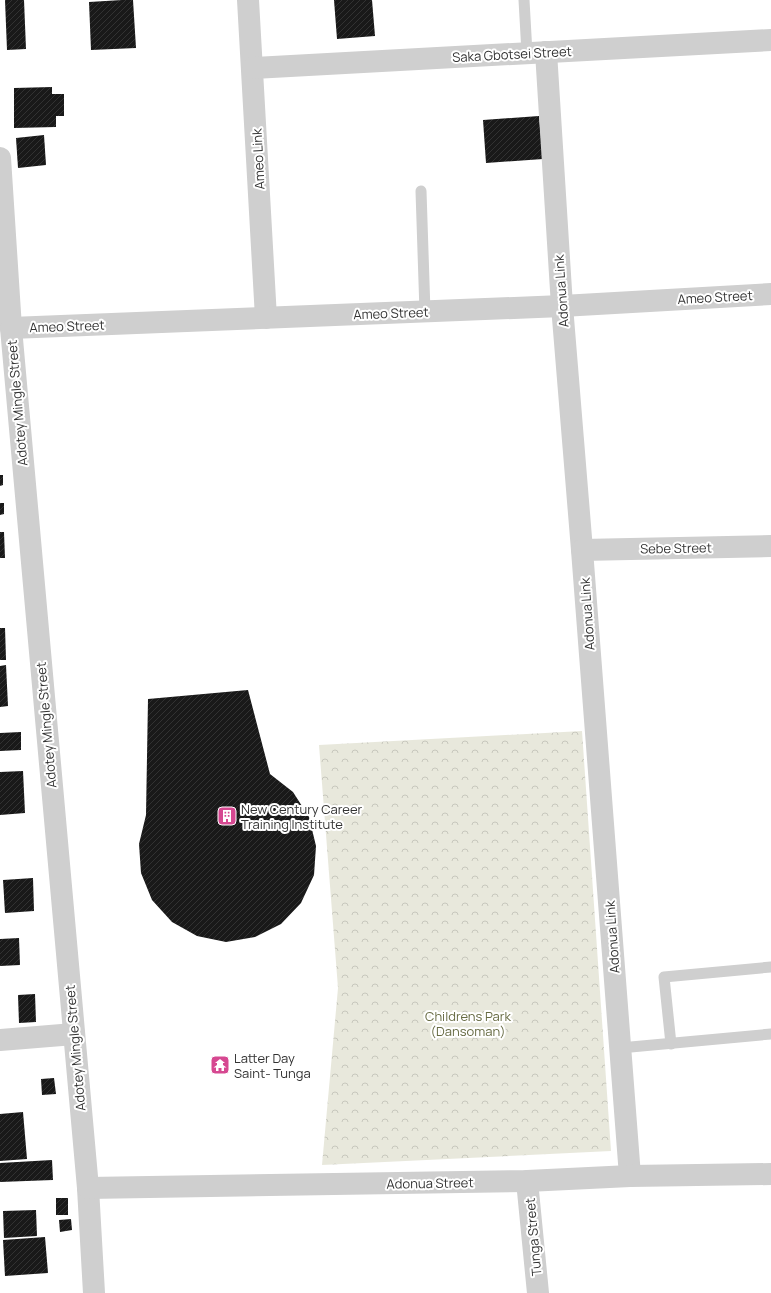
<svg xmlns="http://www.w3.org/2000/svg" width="771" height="1293" font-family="Manrope,sans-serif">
	<defs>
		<pattern id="forest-crowns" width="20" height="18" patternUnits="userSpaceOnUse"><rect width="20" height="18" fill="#e8e8dc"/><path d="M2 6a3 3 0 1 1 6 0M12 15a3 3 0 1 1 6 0" fill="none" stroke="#c7c7bd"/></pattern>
		<pattern id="building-hatch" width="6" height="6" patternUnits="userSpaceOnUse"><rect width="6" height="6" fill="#191919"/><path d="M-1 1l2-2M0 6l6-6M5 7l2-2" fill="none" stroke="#323232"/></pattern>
	</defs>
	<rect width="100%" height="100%" fill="#fff"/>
	<path fill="url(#forest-crowns)" d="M582 731 611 1151 322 1165 338 988 319 745Z"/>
	<g fill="url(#building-hatch)">
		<path d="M5 0H24L26 49 7 50Z"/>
		<path d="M122 0H133L136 48 91 50 89 2Z"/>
		<path d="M334 0H372L375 36 337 39Z"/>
		<path d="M52 87V94H64V116H56V127L14 128V88Z"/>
		<path d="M539 116 543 159 486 163 483 120Z"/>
		<path d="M44 135 46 165 18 168 16 138Z"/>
		<path d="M0 475H3V485L0 486Z"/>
		<path d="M0 503H4V514L0 515Z"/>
		<path d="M0 532H4L5 558H0Z"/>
		<path d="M0 628H5L6 660H0Z"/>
		<path d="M6 665 8 706 0 707V666Z"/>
		<path d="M248 690 270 774 293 792 309 817 316 846 314 875 301 903 281 924 255 937 226 942 197 936 172 922 152 900 141 873 139 844 146 815 148 699Z"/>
		<path d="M21 732V750L0 751V733Z"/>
		<path d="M23 771 25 813 0 815V772Z"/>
		<path d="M33 878 34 911 5 913 3 880Z"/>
		<path d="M19 938 20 965 0 966V939Z"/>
		<path d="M35 994 36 1022 19 1023 18 995Z"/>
		<path d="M54 1078 56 1094 42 1095 41 1079Z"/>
		<path d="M23 1112 27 1159 0 1161V1114Z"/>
		<path d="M52 1160 53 1180 0 1182V1163Z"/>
		<rect x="56" y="1198" width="12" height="17"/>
		<path d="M36 1210 37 1236 4 1238 3 1211Z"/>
		<path d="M71 1219 72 1230 60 1232 59 1220Z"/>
		<path d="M45 1237 48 1273 5 1276 3 1240Z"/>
	</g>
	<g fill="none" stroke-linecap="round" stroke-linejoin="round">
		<g stroke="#cfcfcf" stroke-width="11">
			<path d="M524 0 527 53"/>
			<path d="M421 191 425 312"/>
			<path d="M671 1044 664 977 771 967"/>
			<path d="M620 1048 771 1034"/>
		</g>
		<g stroke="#cfcfcf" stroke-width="22">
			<path d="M248 0 266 318"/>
			<path d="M546 52 562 306 582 550 630 1176"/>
			<path d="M253 68 771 40"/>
			<path d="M0 158 11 328 88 1188 94 1293"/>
			<path d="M11 328 562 306 771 294"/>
			<path d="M582 550 771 546"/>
			<path d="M0 1040 74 1034"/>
			<path d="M527 1181 538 1293"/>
			<path d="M88 1188 527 1181 630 1176 771 1174"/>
		</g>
	</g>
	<defs>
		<symbol id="building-square" viewBox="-11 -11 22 22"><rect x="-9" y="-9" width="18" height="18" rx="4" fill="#d64891" stroke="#fff"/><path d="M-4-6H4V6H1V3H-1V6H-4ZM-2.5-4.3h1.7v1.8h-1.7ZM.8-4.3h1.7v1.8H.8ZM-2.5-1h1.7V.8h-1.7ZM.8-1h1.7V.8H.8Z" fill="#fff"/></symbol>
		<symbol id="temple-square" viewBox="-11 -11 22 22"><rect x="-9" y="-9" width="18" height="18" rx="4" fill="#d64891" stroke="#fff"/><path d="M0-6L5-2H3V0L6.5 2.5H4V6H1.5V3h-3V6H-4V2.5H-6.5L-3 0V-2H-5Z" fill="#fff"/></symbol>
	</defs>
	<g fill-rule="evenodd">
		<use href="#building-square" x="216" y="805" width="22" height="22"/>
		<use href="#temple-square" x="209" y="1054" width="22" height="22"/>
	</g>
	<g text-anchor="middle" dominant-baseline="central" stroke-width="4" stroke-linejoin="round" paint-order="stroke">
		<g font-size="13" fill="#323232" stroke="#fff">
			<text transform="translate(512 54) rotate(-3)">Saka Gbotsei Street</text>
			<text transform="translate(258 159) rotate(-93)">Ameo Link</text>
			<text transform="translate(561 291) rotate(-94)">Adonua Link</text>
			<text transform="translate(715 297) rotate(-3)">Ameo Street</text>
			<text transform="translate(391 313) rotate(-2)">Ameo Street</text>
			<text transform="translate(67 326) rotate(-2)">Ameo Street</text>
			<text transform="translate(17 403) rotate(-95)">Adotey Mingle Street</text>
			<text transform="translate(676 548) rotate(-1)">Sebe Street</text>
			<text transform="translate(587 614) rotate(-94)">Adonua Link</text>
			<text transform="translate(46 725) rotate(-95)">Adotey Mingle Street</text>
			<text transform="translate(612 937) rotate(-94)">Adonua Link</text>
			<text transform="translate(75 1048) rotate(-95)">Adotey Mingle Street</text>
			<text transform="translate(430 1183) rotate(-1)">Adonua Street</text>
			<text transform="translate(533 1237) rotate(-95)">Tunga Street</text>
		</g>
		<g font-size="13" fill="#323232" stroke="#fff" text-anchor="start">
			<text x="241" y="809">New Century Career<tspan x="241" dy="15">Training Institute</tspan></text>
			<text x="234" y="1058">Latter Day<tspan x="234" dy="15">Saint- Tunga</tspan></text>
		</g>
		<g font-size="13" fill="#676b43" stroke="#fff">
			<text x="468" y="1016">Childrens Park<tspan x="468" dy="15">(Dansoman)</tspan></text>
		</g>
	</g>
</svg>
